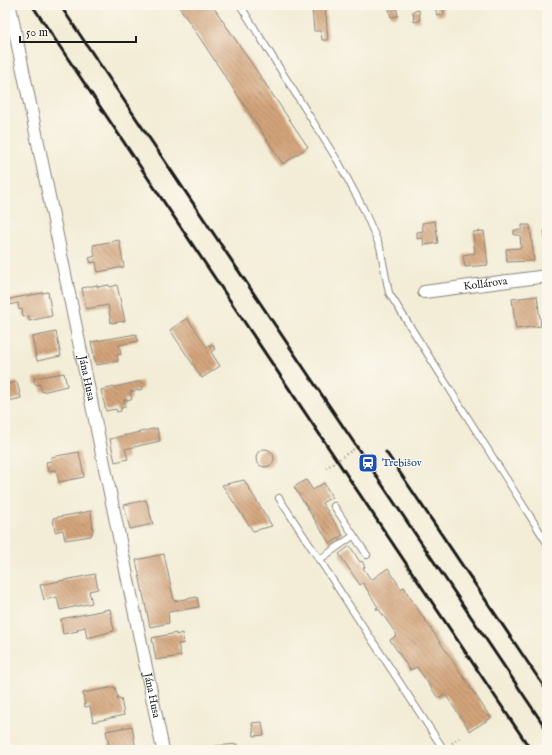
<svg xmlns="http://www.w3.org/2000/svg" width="552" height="755" font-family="'IM FELL English',serif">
	<defs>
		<pattern id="building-back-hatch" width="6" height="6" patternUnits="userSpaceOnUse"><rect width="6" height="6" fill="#d3a47b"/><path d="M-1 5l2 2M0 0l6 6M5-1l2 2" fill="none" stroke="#aa8564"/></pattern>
	</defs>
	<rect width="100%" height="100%" fill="#fbf7ec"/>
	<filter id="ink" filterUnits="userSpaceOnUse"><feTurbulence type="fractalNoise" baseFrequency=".025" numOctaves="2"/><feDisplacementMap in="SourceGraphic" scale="8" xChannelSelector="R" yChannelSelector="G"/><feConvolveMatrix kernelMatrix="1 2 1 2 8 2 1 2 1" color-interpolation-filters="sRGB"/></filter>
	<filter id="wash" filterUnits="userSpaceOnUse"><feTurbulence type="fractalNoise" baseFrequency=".012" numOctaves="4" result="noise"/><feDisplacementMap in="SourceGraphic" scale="16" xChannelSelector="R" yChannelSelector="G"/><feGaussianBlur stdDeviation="0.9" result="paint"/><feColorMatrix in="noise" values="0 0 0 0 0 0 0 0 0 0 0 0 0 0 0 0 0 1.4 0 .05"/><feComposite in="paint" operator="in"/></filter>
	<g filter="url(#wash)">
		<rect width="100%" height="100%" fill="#f3edd7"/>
		<g id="blocks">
			<g fill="url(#building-back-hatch)">
				<path d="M178 5H212L308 147 283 164Z"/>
				<path d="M305 5H325L328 40H322L321 31H314L312 7H305Z"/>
				<path d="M388 5H396L398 16 391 17Z"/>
				<path d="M435 5H443L444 15 437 16Z"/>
				<path d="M419 10 420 21 414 22 413 11Z"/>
				<path d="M435 221 438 243 424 245 423 238 417 239V232L423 231 422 223Z"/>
				<path d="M522 225H530L534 261 507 262 506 249 521 248 520 235H514V230H522Z"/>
				<path d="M484 231 488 265 465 267 463 255 475 253 473 232Z"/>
				<path d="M544 231H547V248H546Z"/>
				<path d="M119 240 124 267 98 272 96 262 91 263 89 258 95 256 93 245Z"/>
				<path d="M97 285V287L109 285 110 287 117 285 125 321 111 323 108 305 86 309 82 288Z"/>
				<path d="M48 292 52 316 29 321V316L23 317 22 309 19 310 18 303 10 305 9 299Z"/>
				<path d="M537 296 541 326 516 329 512 299Z"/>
				<path d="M187 318 207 347 212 344 215 349 211 352 220 366 202 378 170 330Z"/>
				<path d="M56 332 61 356 37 361 32 337Z"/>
				<path d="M136 334 138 341 119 345 121 354 117 355 118 361 96 365 91 342Z"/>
				<path d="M64 373 67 386 42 392 40 384 35 385 34 378Z"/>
				<path d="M142 381 143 389 130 392 132 399 124 400 125 407 121 408V411L117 412 116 409 106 411 101 390Z"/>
				<path d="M17 382 21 398 5 402V384Z"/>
				<path d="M157 428 160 441 125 449 128 459 115 462 110 439Z"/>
				<circle cx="265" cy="458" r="9"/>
				<path d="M79 452 84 477 59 482 56 470 48 471 46 462 52 461 51 457Z"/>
				<path d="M244 480 272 526 253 531 222 485Z"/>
				<path d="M306 480 313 490 324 483 332 497 322 503 343 535 330 544 294 487Z"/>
				<path d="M146 500 153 524 130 529 124 505Z"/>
				<path d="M91 511 93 530 92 534 91 536 65 540 63 530 55 532 53 518Z"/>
				<path d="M350 546 360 562 362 561 365 567 363 568 371 580 388 568 401 589 404 587 406 589 405 590 491 718 470 731 445 694 438 698 417 667 410 670 390 640 397 635 378 608 377 610 376 608 378 607 363 583 360 585 339 554Z"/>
				<path d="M164 554 174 601 197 597 199 607 168 612 169 623 150 627 136 560Z"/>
				<path d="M95 574 98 589 89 591 92 603 60 610 57 597 44 600 40 585Z"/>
				<path d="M110 609 114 631 87 638 85 627 77 629 78 631 63 634 61 619Z"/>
				<path d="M176 633V635L182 633 184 643 178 644 181 656 156 660 152 638Z"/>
				<path d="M115 687 118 699 121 698 124 715 93 722 90 706 85 707 83 693Z"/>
				<path d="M262 722 264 735 254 736 252 723Z"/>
				<path d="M132 726 136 750H110L106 731Z"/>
				<path d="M237 744 238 750H215V746Z"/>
			</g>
		</g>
	</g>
	<g filter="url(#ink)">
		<use href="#blocks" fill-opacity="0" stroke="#88847a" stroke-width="1"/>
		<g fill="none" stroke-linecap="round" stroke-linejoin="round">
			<defs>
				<g id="lane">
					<path d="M240 5 339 163 363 208 380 247 389 293 547 543"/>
					<path d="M279 498 444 750"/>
					<path d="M334 506 367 555"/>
					<path d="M319 560 353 536"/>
				</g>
				<g id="street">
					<path id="s1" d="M10 7 163 750"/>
					<path id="s2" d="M424 292 547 276"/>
				</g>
			</defs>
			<use href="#lane" stroke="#88847a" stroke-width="8"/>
			<use href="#street" stroke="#88847a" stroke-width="14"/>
			<g stroke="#88847a" stroke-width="2.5" stroke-dasharray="1 3" stroke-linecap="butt">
				<path d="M326 468 357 447"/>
				<path d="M452 743 459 738"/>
			</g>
			<use href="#lane" stroke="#fff" stroke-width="6"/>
			<use href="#street" stroke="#fff" stroke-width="12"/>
			<g stroke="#1c1c1c" stroke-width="3">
				<path d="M32 5 531 750"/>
				<path d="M60 5 547 730"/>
				<path d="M386 452 547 691"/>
			</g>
		</g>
	</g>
	<defs>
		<symbol id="station-square" viewBox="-11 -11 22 22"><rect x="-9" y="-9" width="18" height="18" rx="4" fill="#1a4fb4" stroke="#fbf7ec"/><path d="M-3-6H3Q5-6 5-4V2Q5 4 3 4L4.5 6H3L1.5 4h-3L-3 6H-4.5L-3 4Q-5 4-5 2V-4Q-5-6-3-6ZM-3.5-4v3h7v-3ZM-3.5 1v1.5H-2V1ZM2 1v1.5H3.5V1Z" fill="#fff"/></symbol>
	</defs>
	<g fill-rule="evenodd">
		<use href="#station-square" x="357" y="452" width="22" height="22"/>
	</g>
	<g text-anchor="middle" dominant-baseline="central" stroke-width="3" stroke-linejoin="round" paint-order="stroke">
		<g font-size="11" fill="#1c1c1c" stroke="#fbf7ec">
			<text stroke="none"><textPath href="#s2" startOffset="62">Kollárova</textPath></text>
			<text stroke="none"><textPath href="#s1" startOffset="379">Jána Husa</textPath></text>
			<text stroke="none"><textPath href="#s1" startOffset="703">Jána Husa</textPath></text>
		</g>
		<g font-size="11" fill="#164399" stroke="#fbf7ec" text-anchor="start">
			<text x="382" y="463">Trebišov</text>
		</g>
	</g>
	<rect width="552" height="755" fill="none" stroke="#fbf7ec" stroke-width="20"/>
	<path d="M20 36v6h116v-6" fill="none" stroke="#1c1c1c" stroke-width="2"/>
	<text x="26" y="36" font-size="12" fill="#1c1c1c" stroke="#fbf7ec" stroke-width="3" paint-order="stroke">50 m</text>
</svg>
